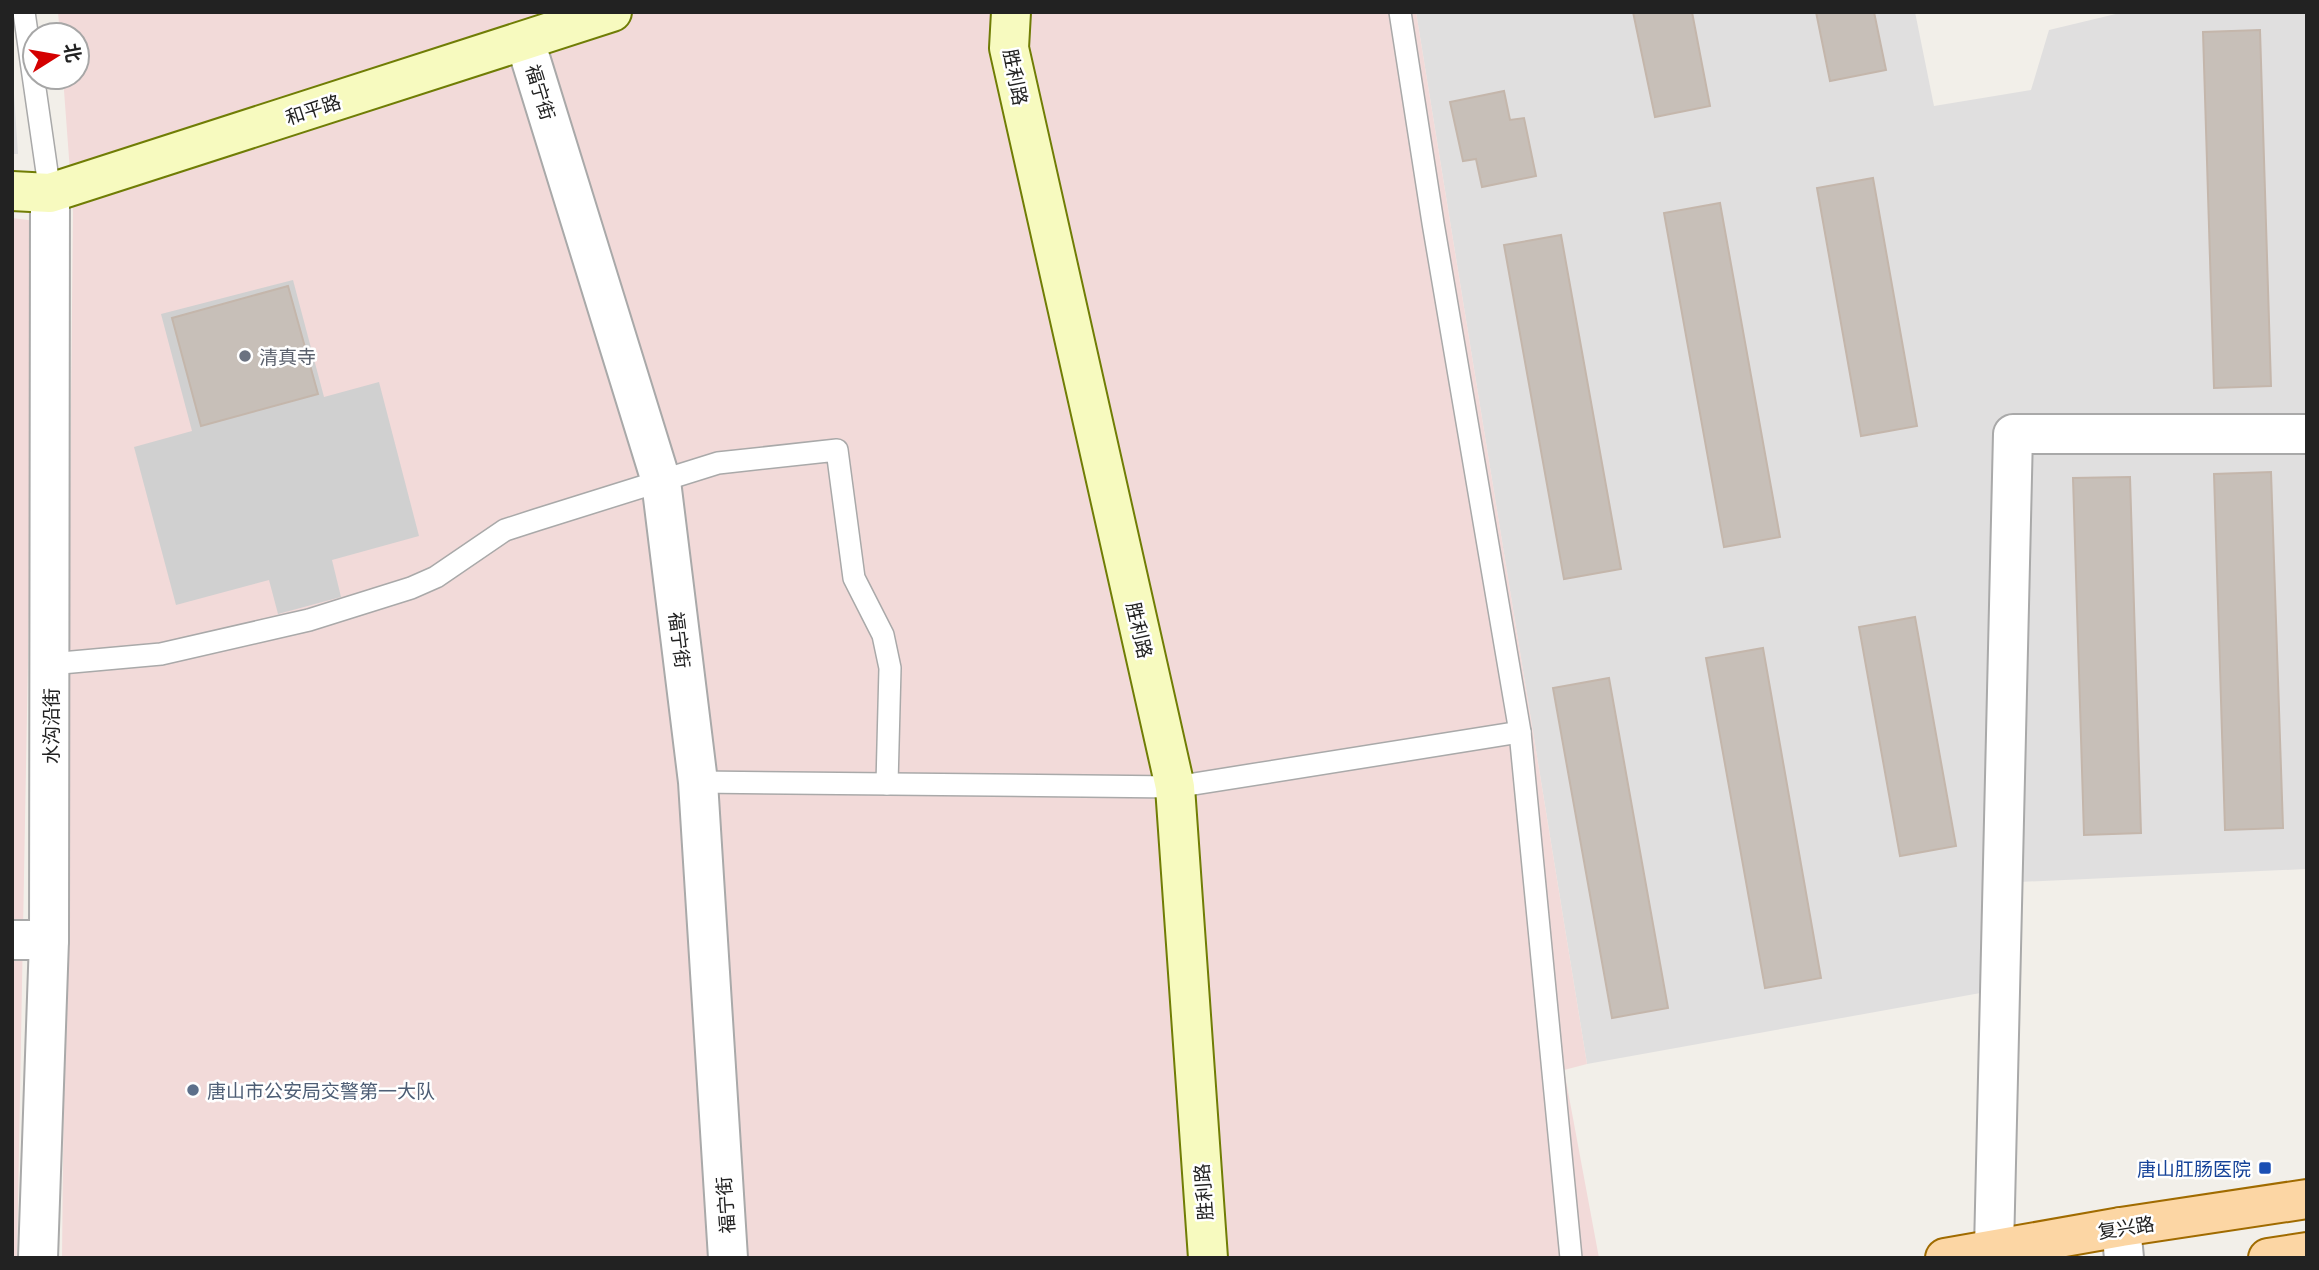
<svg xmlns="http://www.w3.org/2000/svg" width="2319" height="1270" font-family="'Titillium Web','Noto Sans SC',sans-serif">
	<rect width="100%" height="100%" fill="#f2efe9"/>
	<g fill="#e0dfdf">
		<path d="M1416 12H1915L1934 106 2031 90 2049 30 2124 12H2307V869L1998 883 1997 990 1587 1064Z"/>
		<path d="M12 64 18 154H12Z"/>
	</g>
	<g fill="#f2dad9">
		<path d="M58 12H1416L1587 1064 1564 1070 1599 1258H62L73 212 63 77H77V35H60Z"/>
		<path d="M12 218 36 221 17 1258H12Z"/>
	</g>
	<path fill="#d0d0d0" d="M293 280 324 397 379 382 419 536 332 560 341 597 278 614 269 580 176 605 134 447 192 431 161 314Z"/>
	<g fill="#c7bfb8" stroke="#c4b6ab" stroke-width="2">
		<path d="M1633 12H1692L1710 106 1655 117Z"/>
		<path d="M1816 12H1874L1886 70 1830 81Z"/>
		<path d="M2260 30 2271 386 2214 388 2203 32Z"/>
		<path d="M1504 91 1510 120 1524 118 1536 176 1482 187 1476 159 1463 161 1450 102Z"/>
		<path d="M1873 178 1917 426 1861 436 1817 188Z"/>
		<path d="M1720 203 1780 537 1724 547 1664 213Z"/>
		<path d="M1561 235 1621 569 1564 579 1504 245Z"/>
		<path d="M288 286 318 394 201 426 172 318Z"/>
		<path d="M2271 472 2283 828 2225 830 2214 474Z"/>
		<path d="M2130 477 2141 833 2084 835 2073 478Z"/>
		<path d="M1915 617 1956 846 1900 856 1859 627Z"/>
		<path d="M1763 648 1821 978 1765 988 1706 658Z"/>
		<path d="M1609 678 1668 1008 1612 1018 1553 688Z"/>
	</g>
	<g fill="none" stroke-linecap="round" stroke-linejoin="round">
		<defs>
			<g id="lane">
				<path d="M24 12 50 193"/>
				<path d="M1400 12 1433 223 1520 732 1571 1258"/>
				<path d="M50 664 161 654 309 620 411 588 436 577 505 530 536 520 718 463 837 450 854 578 883 635 890 668 887 784"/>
				<path d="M698 782 1175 787 1520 732"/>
			</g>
			<g id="street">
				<path d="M525 41 661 481 698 782 728 1258"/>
				<path d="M12 940H49"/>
				<path d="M2121 1227 2124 1258"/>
				<path d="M1994 1249 2013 434H2307"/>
				<path d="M38 1258 49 940 50 193"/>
			</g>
			<g id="secondary">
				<path d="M1011 12 1009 48 1175 787 1208 1258"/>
				<path d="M12 191 50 193 612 12"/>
			</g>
			<g id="primary">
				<path d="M1945 1258 2121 1227 2307 1199"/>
				<path d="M2268 1258 2307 1252"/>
			</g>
		</defs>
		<use href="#lane" stroke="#a9a9a9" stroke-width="24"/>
		<use href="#street" stroke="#a9a9a9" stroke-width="42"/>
		<use href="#secondary" stroke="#707d05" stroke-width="42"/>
		<use href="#primary" stroke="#a06b00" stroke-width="42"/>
		<use href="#lane" stroke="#fff" stroke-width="21"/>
		<use href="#street" stroke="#fff" stroke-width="38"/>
		<use href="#secondary" stroke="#f7fabf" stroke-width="38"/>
		<use href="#primary" stroke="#fcd6a4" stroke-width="38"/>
	</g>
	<circle fill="#6b7280" stroke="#fff" stroke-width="2.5" cx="245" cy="356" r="7"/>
	<circle fill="#5c6f8a" stroke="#fff" stroke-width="2.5" cx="193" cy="1090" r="7"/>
	<rect fill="#1a4fb4" stroke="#fff" stroke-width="2.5" x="2258" y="1161" width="14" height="14" rx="3.5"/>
	<g text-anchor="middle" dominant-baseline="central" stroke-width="5" stroke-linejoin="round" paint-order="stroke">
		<g font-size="19" fill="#222" stroke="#fff">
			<text transform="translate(1016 77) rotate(79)">胜利路</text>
			<text transform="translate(541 92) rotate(73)">福宁街</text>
			<text transform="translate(313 109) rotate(-18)">和平路</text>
			<text transform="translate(1140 630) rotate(77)">胜利路</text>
			<text transform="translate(680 640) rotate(83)">福宁街</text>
			<text transform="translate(50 726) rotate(-90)">水沟沿街</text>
			<text transform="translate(1203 1192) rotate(-94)">胜利路</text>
			<text transform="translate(725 1205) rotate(-94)">福宁街</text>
			<text transform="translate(2126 1227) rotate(-9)">复兴路</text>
		</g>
		<g font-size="19" fill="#5b616d" stroke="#fff" text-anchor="start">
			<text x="259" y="356">清真寺</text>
		</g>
		<g font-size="19" fill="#4e5e75" stroke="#fff" text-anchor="start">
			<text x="207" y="1090">唐山市公安局交警第一大队</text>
		</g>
		<g font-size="19" fill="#164399" stroke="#fff" text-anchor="end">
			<text x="2251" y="1168">唐山肛肠医院</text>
		</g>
	</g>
	<rect width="2319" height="1270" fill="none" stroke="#222222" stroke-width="28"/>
	<g transform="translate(56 56) rotate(79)"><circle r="33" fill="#ffffff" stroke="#a7a7a7" stroke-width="2"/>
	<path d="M0-5L12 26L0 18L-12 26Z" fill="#d40000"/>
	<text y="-10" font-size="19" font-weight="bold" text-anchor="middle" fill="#222222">北</text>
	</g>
</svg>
